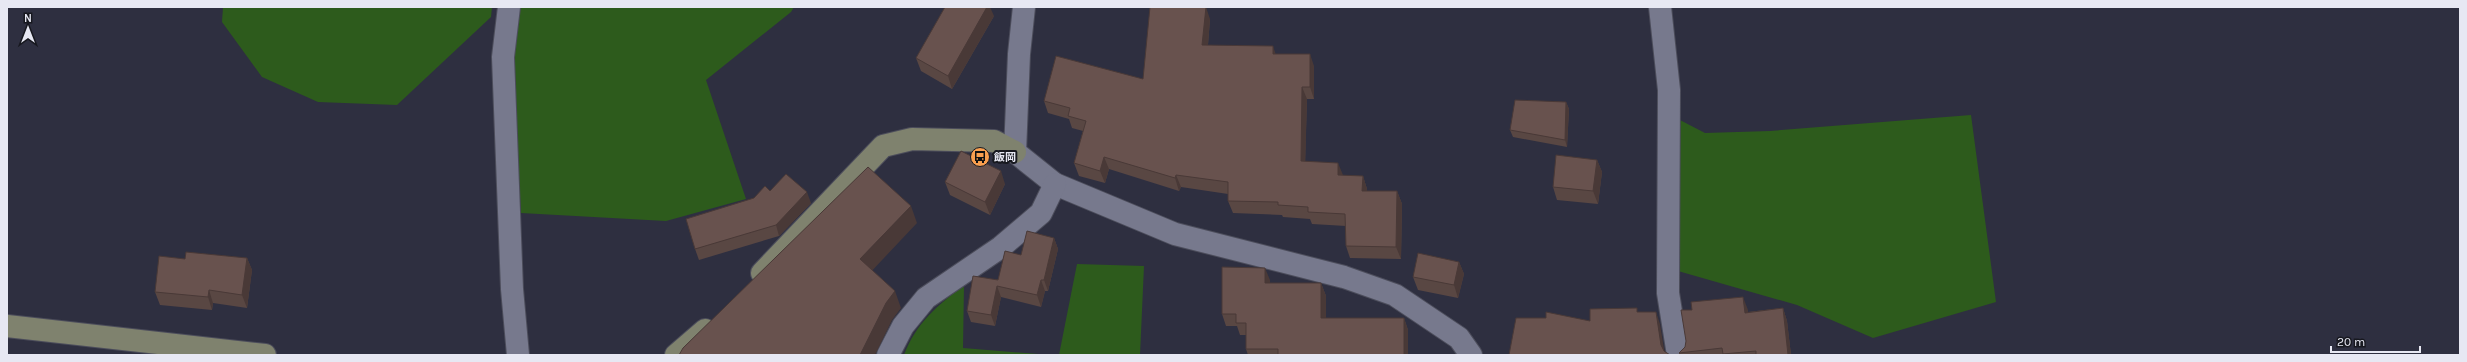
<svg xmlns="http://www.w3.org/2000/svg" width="2467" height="362" font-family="Karla,'Noto Sans JP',sans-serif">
	<rect width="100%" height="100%" fill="#2e2f40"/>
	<g fill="#2d5b1c">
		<path d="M223 7H492L491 17 397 105 318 102 262 77 222 22Z"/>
		<path d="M520 7H794L791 12 706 80 746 199 666 221 521 213 512 72Z"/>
		<path d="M1971 115 1996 302 1873 338 1797 305 1678 271V119L1705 133 1770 131Z"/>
		<path d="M1077 264 1144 266 1140 355H1059Z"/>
		<path d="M964 285 963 348 1051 355H904C916 323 938 305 964 285Z"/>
	</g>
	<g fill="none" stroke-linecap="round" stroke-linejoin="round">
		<defs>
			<g id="street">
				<path d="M509 7 503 57 512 289 518 355"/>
				<path d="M1024 7 1019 54 1015 152 1055 184 1175 234 1344 277 1395 295 1459 338 1471 355"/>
				<path d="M1660 7 1669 90 1668 293 1678 355"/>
				<path d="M888 355 903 326 926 298 1001 247 1041 213 1055 184"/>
			</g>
			<g id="secondary">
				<path d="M762 273 883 146 912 139 994 141 1015 152"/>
				<path d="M7 326 265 355"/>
				<path d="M676 355 705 330"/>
			</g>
		</defs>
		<use href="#street" stroke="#4c4d5b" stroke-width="24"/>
		<use href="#secondary" stroke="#4c4d5b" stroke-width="24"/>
		<use href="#street" stroke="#77798d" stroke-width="22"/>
		<use href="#secondary" stroke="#7f826e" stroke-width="22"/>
	</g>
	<g fill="#594743">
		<path d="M994 16 952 89 921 71 916 58Z"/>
		<path d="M1210 19 1208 45 1276 54 1314 66V99H1307L1305 162 1343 176H1363L1367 189V191H1397L1402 204 1401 259 1350 258 1346 246V226L1312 224 1310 219 1283 217 1282 215 1233 213 1228 201V194L1181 187 1179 191 1109 169 1105 183 1079 176 1074 163 1083 131 1072 128 1069 119 1048 113 1044 101 1143 79Z"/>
		<path d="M1566 102 1569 109 1567 147 1513 137 1510 130Z"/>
		<path d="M1597 160 1602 172 1598 204 1557 200 1553 187Z"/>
		<path d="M945 182 1005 184 990 215 950 195Z"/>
		<path d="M770 191 811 203 779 236 699 260 695 249 754 198Z"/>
		<path d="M1054 238 1058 249 1048 291H1045L1041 307 1001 297 995 326 971 322 967 311 1021 255Z"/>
		<path d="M247 258 252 270 247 308 213 303 212 310 160 305 155 292 185 259Z"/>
		<path d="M1459 262 1464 274 1458 298 1418 290 1413 277Z"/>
		<path d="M1270 280V283H1321L1326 296V318H1404L1408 330V355H1248L1246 349V335H1240L1237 326H1226L1222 314Z"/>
		<path d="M1783 308 1787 321 1791 355H1679V353L1685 347 1748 310V312Z"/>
	</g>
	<g fill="#493937">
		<path d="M987 7H990L994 16 952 89 948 76Z"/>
		<path d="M1206 7 1210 19 1207 57 1202 45Z"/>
		<path d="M1273 46 1277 58 1273 54Z"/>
		<path d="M1310 54 1314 66V99L1310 87Z"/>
		<path d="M1302 87 1307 99 1305 174 1301 161Z"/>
		<path d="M1566 102 1569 109 1567 147 1565 140Z"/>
		<path d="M1104 157 1109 169 1105 183 1100 171Z"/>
		<path d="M1597 160 1602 172 1598 204 1593 191Z"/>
		<path d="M1338 163 1343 175H1338Z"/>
		<path d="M1001 171 1005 184 990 215 985 202Z"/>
		<path d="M1176 175 1181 187 1179 191 1175 178Z"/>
		<path d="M1363 176 1367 189V203L1362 191Z"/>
		<path d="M1397 191 1402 204 1401 259 1396 247Z"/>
		<path d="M807 192 811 203 779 236 776 225Z"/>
		<path d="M911 206 917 223 867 276 860 259Z"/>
		<path d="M1054 238 1058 249 1048 291 1044 280Z"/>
		<path d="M247 258 252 270 247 308 242 295Z"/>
		<path d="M1459 262 1464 274 1458 298 1454 285Z"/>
		<path d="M1265 268 1270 280V295L1265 283Z"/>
		<path d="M1041 280 1045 291 1041 307 1037 295Z"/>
		<path d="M1321 283 1326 296V330L1321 318Z"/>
		<path d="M997 286 1001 297 995 326 991 315Z"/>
		<path d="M209 290 213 303 212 310 208 297Z"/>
		<path d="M895 291 901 308 892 320 875 355H860L886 303Z"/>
		<path d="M1743 297 1748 310 1749 325 1745 313Z"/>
		<path d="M1783 308 1787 321 1791 355H1788Z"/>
		<path d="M1656 312 1660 324 1665 355 1661 345Z"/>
		<path d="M1404 318 1408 330V355H1404Z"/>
	</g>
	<g fill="#68524e" stroke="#493937">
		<path d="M945 7H987L948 76 916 58Z"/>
		<path d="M1150 7H1206L1202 45 1273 46V54H1310V87H1302L1301 161 1338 163V175L1363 176 1362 191H1397L1396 247 1346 246 1345 214 1308 212V207L1278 205V202L1228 201V182L1176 175 1175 178 1104 157 1100 171 1074 163 1086 121 1068 116 1070 108 1044 101 1056 56 1143 79Z"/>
		<path d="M1515 100 1566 102 1565 140 1510 130Z"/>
		<path d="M961 151 1001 171 985 202 945 182Z"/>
		<path d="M1556 155 1597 160 1593 191 1553 187Z"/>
		<path d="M868 167 911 206 860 259 895 291 886 303 860 355H679L683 348Z"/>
		<path d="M786 174 807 192 776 225 695 249 686 219 754 198 765 186 770 191Z"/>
		<path d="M1027 231 1054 238 1044 280H1041L1037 295 997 286 991 315 967 311 973 276 998 280 1005 251 1021 255Z"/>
		<path d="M186 252 247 258 242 295 209 290 208 297 155 292 159 256 185 259Z"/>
		<path d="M1418 253 1459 262 1454 285 1413 277Z"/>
		<path d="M1222 267 1265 268V283H1321V318H1404V355H1278V349H1246V323H1236V314H1222Z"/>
		<path d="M1743 297 1745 313 1783 308 1788 355H1756V351L1723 354 1722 348 1679 353 1685 347 1686 341 1681 310H1692L1691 302Z"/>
		<path d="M1637 308V312H1656L1661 345 1664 351 1670 355H1509L1516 318H1546V312L1590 321V309Z"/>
	</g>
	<defs>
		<symbol id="bus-disc" viewBox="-11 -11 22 22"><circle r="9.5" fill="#fa9f4f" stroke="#17181f"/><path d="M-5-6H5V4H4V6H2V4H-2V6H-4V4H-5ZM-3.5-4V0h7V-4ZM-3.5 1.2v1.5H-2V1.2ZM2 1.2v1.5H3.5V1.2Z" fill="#111"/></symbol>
	</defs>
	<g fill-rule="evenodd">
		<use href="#bus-disc" x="969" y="146" width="22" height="22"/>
	</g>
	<g text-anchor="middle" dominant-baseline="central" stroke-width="4" stroke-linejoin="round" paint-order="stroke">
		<g font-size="11" font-weight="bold" fill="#e7e8f3" stroke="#17181f" text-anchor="start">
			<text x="994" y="157">飯岡</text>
		</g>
	</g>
	<rect width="2467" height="362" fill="none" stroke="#e7e8f3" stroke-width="16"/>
	<g transform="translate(28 28)" stroke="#17181f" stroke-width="3" paint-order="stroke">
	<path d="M0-3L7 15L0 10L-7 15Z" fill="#e7e8f3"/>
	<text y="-6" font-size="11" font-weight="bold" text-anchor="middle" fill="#e7e8f3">N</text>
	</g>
	<path d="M2331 346v6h89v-6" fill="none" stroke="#e7e8f3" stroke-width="2"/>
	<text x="2337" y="346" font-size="12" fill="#e7e8f3" stroke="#17181f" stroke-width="3" paint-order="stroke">20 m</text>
</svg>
